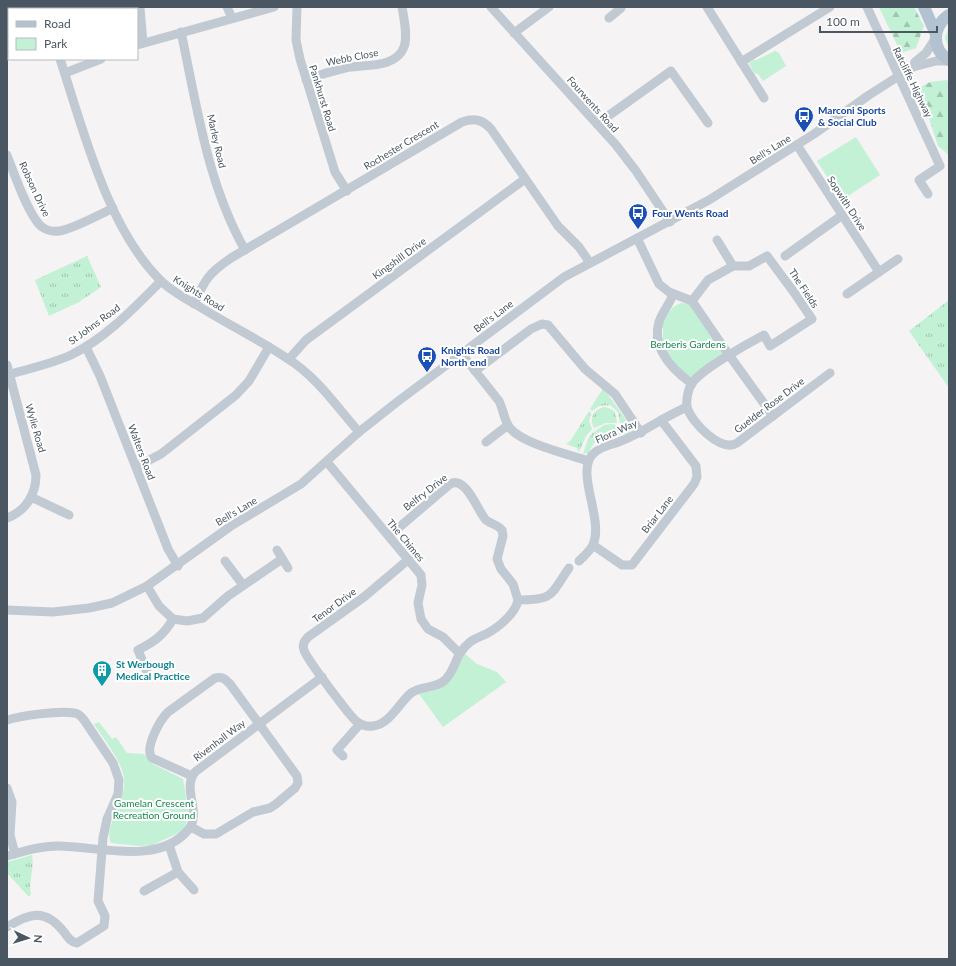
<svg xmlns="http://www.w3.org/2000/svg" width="956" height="966" font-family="Lato,sans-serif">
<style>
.grass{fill:url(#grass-tufts)}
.forest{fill:url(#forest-firs)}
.park{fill:#c3f1d5}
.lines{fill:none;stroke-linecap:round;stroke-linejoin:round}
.minor{stroke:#c1cad2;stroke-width:9}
.major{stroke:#b3c2d1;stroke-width:12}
.labels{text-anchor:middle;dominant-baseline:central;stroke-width:4;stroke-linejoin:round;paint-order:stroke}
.street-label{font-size:10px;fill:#4a5661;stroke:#fff}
.transit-label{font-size:10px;font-weight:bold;fill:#164399;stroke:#fff;text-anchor:start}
.park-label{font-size:10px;fill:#17864f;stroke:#fff}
.culture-label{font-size:10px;font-weight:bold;fill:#0d838f;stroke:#fff;text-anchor:start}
</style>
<defs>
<pattern id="grass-tufts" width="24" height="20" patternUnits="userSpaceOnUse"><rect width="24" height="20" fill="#c3f1d5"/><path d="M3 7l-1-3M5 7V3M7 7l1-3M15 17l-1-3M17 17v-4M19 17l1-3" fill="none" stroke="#a0c6b0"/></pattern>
<pattern id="forest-firs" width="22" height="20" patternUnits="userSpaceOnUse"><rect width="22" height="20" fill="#c3f1d5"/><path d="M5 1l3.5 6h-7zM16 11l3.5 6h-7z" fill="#a0c6b0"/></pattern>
</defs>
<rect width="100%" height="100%" fill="#f5f3f3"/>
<g class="grass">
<path d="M 949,26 L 949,49 L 945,38 Z"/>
<path d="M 87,256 L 101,287 L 79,302 L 49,316 L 35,280 Z"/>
<path d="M 949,300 L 949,388 L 909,331 Z"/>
<path d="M 602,386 L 629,424 L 633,426 L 620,423 L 618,412 L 610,405 L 599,406 L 592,411 L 590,409 L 602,390 Z"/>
<path d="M 604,407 L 609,408 L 615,412 L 617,423 L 605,423 L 594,428 C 589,418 593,410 604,407 Z"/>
<path d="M 589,411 L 591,413 L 589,421 L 592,429 L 586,436 L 579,452 L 577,448 L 566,444 L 571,440 Z"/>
<path d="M 619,426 L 632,430 L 627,434 L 623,433 L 594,443 L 588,453 L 583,454 L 588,439 L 594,431 C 603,438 614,436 619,426 Z"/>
<path d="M 32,855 C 35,868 28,881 31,894 L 29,897 L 7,873 L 7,862 Z"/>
</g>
<g class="forest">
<path d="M 879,7 L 914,7 L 924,26 L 916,48 L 901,53 Z"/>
<path d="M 947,80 L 949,83 L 949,155 L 938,146 L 919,88 L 930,82 Z"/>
</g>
<g class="park">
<path d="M 775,51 L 779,53 L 786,66 L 763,81 L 758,74 L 754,73 L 749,63 L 753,60 L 756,60 Z"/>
<path d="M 856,137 L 880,175 L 842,200 L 817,161 Z"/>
<path d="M 681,303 L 689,304 L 723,352 L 723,355 L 692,377 C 675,374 666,354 661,339 L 663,337 L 663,327 L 661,326 C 665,317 671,306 681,303 Z"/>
<path d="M 612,424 L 619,426 C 613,436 604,438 595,431 L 604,425 Z"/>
<path d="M 465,654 L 477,664 L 497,672 L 506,682 L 443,727 L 417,691 C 447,696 451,674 465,654 Z"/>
<path d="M 99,722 L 112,739 L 116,737 L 127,753 L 144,754 L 153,764 L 183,779 L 189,815 L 185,826 L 180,832 L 153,845 L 140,846 L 111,843 C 103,826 127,801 124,778 C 121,759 104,740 94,724 Z"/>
</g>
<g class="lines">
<g class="minor">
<path d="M 38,7 L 39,9"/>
<path d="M 140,7 L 143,43"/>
<path d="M 227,7 L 232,18"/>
<path d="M 297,7 L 296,40 L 300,59 L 335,172 L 347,191"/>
<path d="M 491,7 L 616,145 L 636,171 L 670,222"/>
<path d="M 707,7 L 764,98"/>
<path d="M 867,7 L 940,166 L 919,180 L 928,194"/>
<path d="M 609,18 L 621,8"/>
<path d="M 181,32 C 197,106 207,183 245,250"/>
<path d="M 514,33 L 549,7"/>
<path d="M 137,45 L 274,7"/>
<path d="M 60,59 C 83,129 107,227 160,280 C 171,291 186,299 200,307 C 229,325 260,340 288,359 C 317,377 337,407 359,432"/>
<path d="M 741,62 L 830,7"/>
<path d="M 913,67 L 915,62 L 926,53 L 935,39"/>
<path d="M 65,73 L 101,59"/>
<path d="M 306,80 C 319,75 332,71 345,68 C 363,64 396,69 404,47 C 408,36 404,19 402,7"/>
<path d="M 597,124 L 671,71 L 708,123"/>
<path d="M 797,145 L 879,272 L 847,294"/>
<path d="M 7,155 C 13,171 29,217 42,227 C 46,230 53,232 59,231 C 70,230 101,214 113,208"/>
<path d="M 637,238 L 659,284 L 669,292 L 692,301 L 729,355 L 773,416"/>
<path d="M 717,240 L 733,266"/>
<path d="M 785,256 L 841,216"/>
<path d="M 879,272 L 898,259"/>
<path d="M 673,294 C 670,304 662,312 659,322 C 651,348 673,370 692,384"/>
<path d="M 692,301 L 708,280 L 733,266 L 749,266 L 767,256 L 793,291 L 812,319 L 770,346 L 764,335 C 747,344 702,369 692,383 C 688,389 686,400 687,407 C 691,422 721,453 737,443 L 830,373"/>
<path d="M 194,304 C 205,279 209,273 231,258 L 462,122 C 474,118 482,119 491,129 L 558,226 L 579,247 L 590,263"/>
<path d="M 86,347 L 100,376 L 168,549 L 178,566"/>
<path d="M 461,353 L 499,401 C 503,409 504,419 509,427 C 522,444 568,454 588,461"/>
<path d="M 289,359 L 306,340 L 525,179"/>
<path d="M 7,365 L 36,475 C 36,494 26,511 7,518"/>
<path d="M 475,371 L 531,329 L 542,324 L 548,325 L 585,369 L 615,394 L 641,433"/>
<path d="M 7,375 C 28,369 51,364 71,355 C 106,338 134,308 161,281"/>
<path d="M 486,442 L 508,425"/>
<path d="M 327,462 L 421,575 L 422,585 L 418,603 L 421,619 L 428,629 L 443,637 L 459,653"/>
<path d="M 136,467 L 161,454 L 236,395 L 249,381 L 269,347"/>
<path d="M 31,497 L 69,515"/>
<path d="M 389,536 L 450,484 C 466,475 478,512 486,520 C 491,524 498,525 502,530 L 503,536 L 497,559 L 501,569 L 513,584 L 518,600"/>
<path d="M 593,545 L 622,565 L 632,565 L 694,484 L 697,477 L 696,466 L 661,420"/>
<path d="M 277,550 L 288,568"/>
<path d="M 409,559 L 364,597 L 308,637 C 305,640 302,645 304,650 C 305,657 350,716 356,721 C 361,725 367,727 373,726 C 390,724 399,703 411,693 C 422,685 436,689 445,680 C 456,670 454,655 470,642 C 475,638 480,637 486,634 C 498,628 516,613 518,600 C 555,600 550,595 569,568"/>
<path d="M 225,561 L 243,585"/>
<path d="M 579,561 C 584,556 590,551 593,545 C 604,519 576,475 592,455 C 598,448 608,445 616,443 C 642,434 663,417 687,407"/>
<path d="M 147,586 L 159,606 L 173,619"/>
<path d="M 7,610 L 53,612 L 89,608 L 112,603 L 147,586 L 231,526 L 301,484 L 359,432 L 397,402 L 564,277 L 709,200 L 814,134 L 869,95 L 913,67 L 936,61 L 949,61"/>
<path d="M 147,672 L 138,650 C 154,642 164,635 173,619 L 187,621 L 203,618 L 228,596 L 282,559"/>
<path d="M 7,720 C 21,716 59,710 74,713 C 78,713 81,716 84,720 L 113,763 L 119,780 L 118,794 L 107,819 L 103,838 L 98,901 L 105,916 L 104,926 L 77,943 C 70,942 68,937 64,932 C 45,908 30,913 7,927"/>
<path d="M 343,756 L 337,750 L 360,724"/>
<path d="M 7,788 L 12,802 L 10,835 L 15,854"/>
<path d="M 191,827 L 204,834 L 216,834 L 253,812 L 270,808 L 276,804 L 295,788 L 298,783 L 297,776 L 230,684 C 225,679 222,676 215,678 L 168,712 C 160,720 144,748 152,758 L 192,776"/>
<path d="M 7,856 C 24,851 40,846 58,846 C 98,846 158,866 188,830 C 203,812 181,790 195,772 L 322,677"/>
<path d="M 178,872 L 194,890"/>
<path d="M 144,891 L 178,872 L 169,845"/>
</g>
<g class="major">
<path d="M 924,7 L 935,32"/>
<path d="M 949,15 C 932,27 931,49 949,60"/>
</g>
</g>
<defs>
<symbol id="bus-pin" viewBox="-11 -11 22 30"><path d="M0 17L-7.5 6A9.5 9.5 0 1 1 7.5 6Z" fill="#1a4fb4" stroke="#fff"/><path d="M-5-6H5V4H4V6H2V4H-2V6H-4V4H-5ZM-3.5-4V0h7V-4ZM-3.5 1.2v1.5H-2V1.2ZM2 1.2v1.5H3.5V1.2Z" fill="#fff"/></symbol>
<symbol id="building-pin" viewBox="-11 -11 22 30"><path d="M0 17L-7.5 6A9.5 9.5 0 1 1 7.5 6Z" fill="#0f9aa8" stroke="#fff"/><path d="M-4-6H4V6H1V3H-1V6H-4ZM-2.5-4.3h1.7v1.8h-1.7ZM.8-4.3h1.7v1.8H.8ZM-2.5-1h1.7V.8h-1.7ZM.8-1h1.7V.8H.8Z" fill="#fff"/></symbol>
</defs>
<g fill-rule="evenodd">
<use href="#bus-pin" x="793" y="105" width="22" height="30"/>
<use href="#bus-pin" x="627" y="202" width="22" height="30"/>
<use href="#bus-pin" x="416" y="345" width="22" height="30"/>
<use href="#building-pin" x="91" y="659" width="22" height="30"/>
</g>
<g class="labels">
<g class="street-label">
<text transform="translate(352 57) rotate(-11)">Webb Close</text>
<text transform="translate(913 82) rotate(64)">Ratcliffe Highway</text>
<text transform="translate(323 98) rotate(73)">Pankhurst Road</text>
<text transform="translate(593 104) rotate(48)">Fourwents Road</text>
<text transform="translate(217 141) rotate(77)">Marley Road</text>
<text transform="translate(401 145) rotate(-31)">Rochester Crescent</text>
<text transform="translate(770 149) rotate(-32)">Bell's Lane</text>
<text transform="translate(35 189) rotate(65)">Robson Drive</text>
<text transform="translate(847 203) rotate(57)">Sopwith Drive</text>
<text transform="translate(399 258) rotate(-36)">Kingshill Drive</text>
<text transform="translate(804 288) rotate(56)">The Fields</text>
<text transform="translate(199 293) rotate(32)">Knights Road</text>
<text transform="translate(493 316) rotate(-37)">Bell's Lane</text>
<text transform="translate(94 324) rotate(-36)">St Johns Road</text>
<text transform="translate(769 405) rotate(-37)">Guelder Rose Drive</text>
<text transform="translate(36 428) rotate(74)">Wylie Road</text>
<text transform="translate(616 431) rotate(-24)">Flora Way</text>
<text transform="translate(142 452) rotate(69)">Walters Road</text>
<text transform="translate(425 492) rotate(-38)">Belfry Drive</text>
<text transform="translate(236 511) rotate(-31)">Bell's Lane</text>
<text transform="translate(657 514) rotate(-52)">Briar Lane</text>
<text transform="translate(406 540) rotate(50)">The Chimes</text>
<text transform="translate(334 605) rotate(-36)">Tenor Drive</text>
<text transform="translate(219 740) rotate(-37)">Rivenhall Way</text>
</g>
<g class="transit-label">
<text x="818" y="110">Marconi Sports<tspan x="818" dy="12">&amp; Social Club</tspan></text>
<text x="652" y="213">Four Wents Road</text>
<text x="441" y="350">Knights Road<tspan x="441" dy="12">North end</tspan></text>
</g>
<g class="park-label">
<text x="688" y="344">Berberis Gardens</text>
<text x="154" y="803">Gamelan Crescent<tspan x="154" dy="12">Recreation Ground</tspan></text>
</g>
<g class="culture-label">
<text x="116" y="664">St Werbough<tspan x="116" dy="12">Medical Practice</tspan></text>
</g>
</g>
<rect width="956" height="966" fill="none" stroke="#4a5661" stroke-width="16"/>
<rect x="8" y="8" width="130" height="52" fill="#ffffff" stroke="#b7bbc0"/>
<rect x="16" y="21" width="20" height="6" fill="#b3c2d1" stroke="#b7bbc0"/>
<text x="44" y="28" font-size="12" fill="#4a5661">Road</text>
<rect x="16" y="38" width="20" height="12" fill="#c3f1d5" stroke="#b7bbc0"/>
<text x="44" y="48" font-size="12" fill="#4a5661">Park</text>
<g transform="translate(28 938) rotate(94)" stroke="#ffffff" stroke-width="3" paint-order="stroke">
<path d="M0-3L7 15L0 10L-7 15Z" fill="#4a5661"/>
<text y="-6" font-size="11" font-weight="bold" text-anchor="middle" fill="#4a5661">N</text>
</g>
<path d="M820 26v6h117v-6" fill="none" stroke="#4a5661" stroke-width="2"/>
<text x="826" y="26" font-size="12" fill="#4a5661" stroke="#ffffff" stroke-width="3" paint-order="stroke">100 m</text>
</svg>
